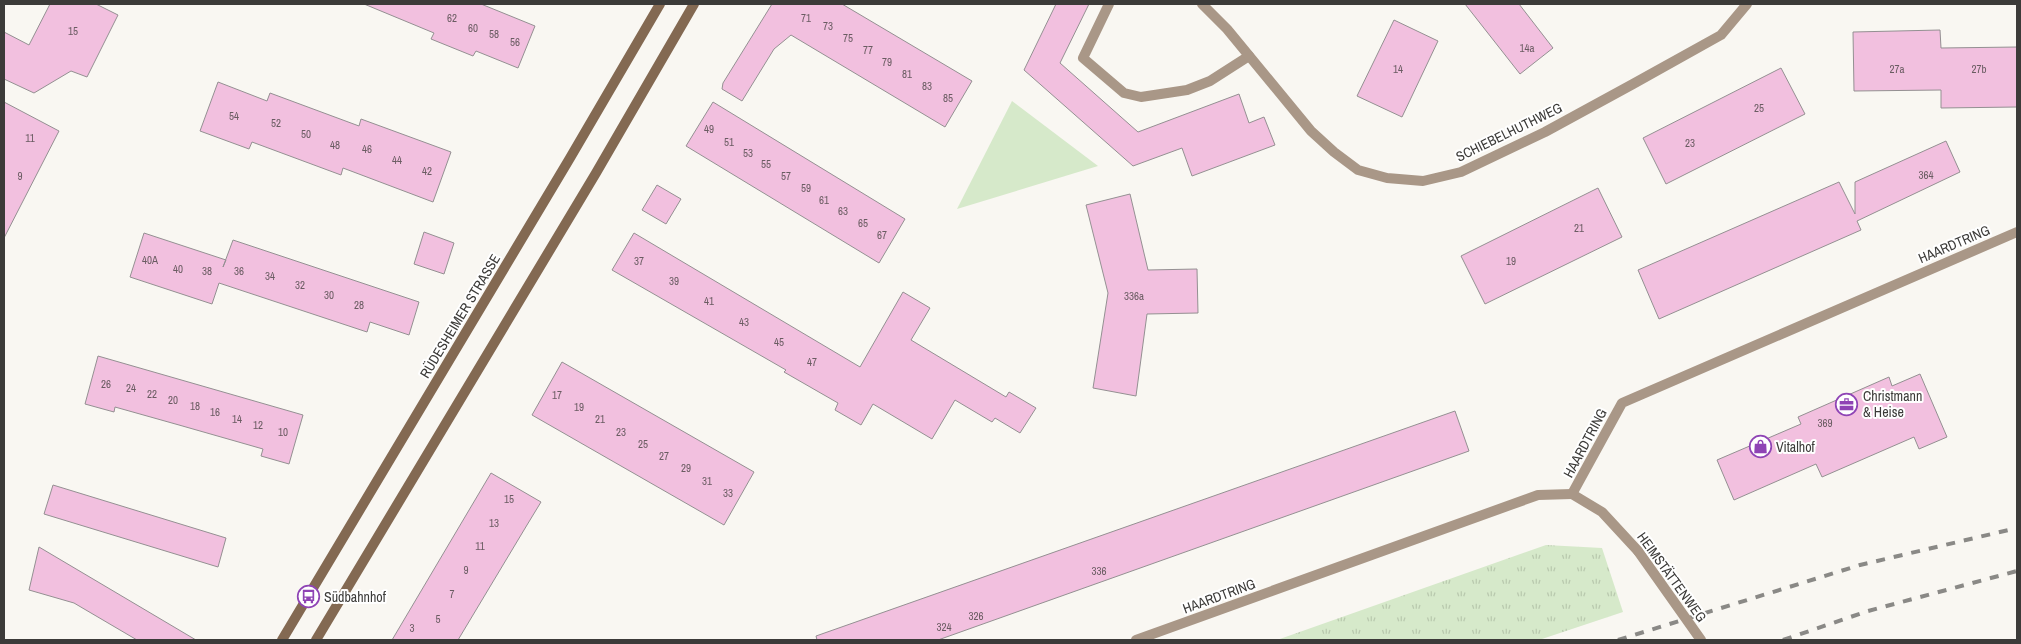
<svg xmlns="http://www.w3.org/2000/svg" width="2021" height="644" font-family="'Archivo Narrow',sans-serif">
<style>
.grass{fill:url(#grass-tufts)}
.park{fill:#d6e9ca}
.building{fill:#f2c0df;stroke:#949092}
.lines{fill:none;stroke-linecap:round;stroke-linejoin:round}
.lane{stroke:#a99787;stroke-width:10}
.street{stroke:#a99787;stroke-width:10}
.secondary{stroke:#836952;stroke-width:10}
.rail{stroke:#8a8986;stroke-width:4;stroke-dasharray:9 9;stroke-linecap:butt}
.street-bridge{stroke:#a99787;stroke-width:10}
.labels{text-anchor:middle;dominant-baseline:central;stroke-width:4;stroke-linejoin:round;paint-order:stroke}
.number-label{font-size:11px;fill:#6a5c62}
.street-label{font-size:14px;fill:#3c3b39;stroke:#fff}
.poi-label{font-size:14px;fill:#3c3b39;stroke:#fff;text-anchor:start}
</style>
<defs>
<pattern id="grass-tufts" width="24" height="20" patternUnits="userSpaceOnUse" patternTransform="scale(1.25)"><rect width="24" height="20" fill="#d6e9ca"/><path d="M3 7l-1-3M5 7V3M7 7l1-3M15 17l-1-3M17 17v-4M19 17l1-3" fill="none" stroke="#b9c9ae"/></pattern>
</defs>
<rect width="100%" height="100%" fill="#f9f7f2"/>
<path class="grass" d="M 1546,545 L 1602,548 L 1623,612 L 1539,640 L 1277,640 Z"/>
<path class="park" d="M 1012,101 L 1098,166 L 957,209 Z"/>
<g class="building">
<path d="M 50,4 L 96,4 L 118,15 L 87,77 L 71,71 L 34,93 L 4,79 L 4,32 L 29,45 Z"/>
<path d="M 364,4 L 481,4 L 535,26 L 518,68 L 476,51 L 473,56 L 431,39 L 434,33 Z"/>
<path d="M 772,4 L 842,4 L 972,81 L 945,127 L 791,35 L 774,49 L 742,101 L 722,89 L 723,83 Z"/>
<path d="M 1056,4 L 1089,4 L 1060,63 L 1138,132 L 1239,94 L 1249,123 L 1264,117 L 1275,145 L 1192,176 L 1182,148 L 1133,166 L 1024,70 Z"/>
<path d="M 1465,4 L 1519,4 L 1553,48 L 1520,74 Z"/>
<path d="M 1394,20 L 1438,41 L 1402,117 L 1357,96 Z"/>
<path d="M 1940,30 L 1941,48 L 2017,47 L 2017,107 L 1941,108 L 1941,90 L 1854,91 L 1853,32 Z"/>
<path d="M 1781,68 L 1805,114 L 1666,184 L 1643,138 Z"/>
<path d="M 218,82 L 267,101 L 270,93 L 359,126 L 361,119 L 451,152 L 433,202 L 343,168 L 341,175 L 252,142 L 249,149 L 200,131 Z"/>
<path d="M 4,102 L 59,131 L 4,238 Z"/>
<path d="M 713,102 L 905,219 L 879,263 L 686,146 Z"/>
<path d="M 1946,141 L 1960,172 L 1857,221 L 1861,230 L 1659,319 L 1638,270 L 1839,182 L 1855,214 L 1855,182 Z"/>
<path d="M 657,185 L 681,199 L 666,224 L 642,210 Z"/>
<path d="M 1598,188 L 1622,237 L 1485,304 L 1461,256 Z"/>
<path d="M 1130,194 L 1148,270 L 1197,269 L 1198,313 L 1147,314 L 1136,396 L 1093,388 L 1108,293 L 1086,205 Z"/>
<path d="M 424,232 L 454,243 L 444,274 L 414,264 Z"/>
<path d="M 144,233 L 226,260 L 223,267 L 233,240 L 419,302 L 409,335 L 370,322 L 367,332 L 219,283 L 212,304 L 130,277 Z"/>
<path d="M 634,233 L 860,367 L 903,292 L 930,308 L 911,340 L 1006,397 L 1009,392 L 1036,408 L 1020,433 L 995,418 L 992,422 L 955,400 L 932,439 L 873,404 L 861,425 L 835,410 L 838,403 L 784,372 L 786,370 L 612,270 Z"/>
<path d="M 98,356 L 303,415 L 289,464 L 261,456 L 263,449 L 179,425 L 115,407 L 114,412 L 85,404 Z"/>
<path d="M 562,362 L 754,472 L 724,525 L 532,415 Z"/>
<path d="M 1920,374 L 1947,437 L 1919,449 L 1914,437 L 1822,477 L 1816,464 L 1734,500 L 1717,460 L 1801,424 L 1798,417 L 1889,377 L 1892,386 Z"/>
<path d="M 1455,411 L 1469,451 L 938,640 L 817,640 L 816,636 Z"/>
<path d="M 491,473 L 541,502 L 527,525 L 458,640 L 392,640 Z"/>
<path d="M 53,485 L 226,538 L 218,567 L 44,514 Z"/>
<path d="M 39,547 L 196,640 L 137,640 L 74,603 L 29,590 Z"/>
</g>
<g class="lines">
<path class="lane" d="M 1109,4 L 1083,58 L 1124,93 L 1141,97 L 1187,90 L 1210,81 L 1249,56"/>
<g class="street">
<path d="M 1202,4 L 1227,29 L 1311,131 L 1334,152 L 1358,170 L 1387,178 L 1423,181 L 1461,172 L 1545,132 L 1633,84 L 1721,35 L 1747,4"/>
<path d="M 1572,494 L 1622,403 L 2017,232"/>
<path d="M 1572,494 L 1602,512 L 1638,551"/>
<path d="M 1136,640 L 1538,495 L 1572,494"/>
</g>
<g class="secondary">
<path d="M 282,640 L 570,158 L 660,4"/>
<path d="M 316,640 L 596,173 L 694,4"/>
</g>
<g class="rail">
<path d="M 1618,640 L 1860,565 L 2017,528"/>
<path d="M 1783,640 L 1868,611 L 2017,571"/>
</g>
<path class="street-bridge" d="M 1638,551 L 1701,640"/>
</g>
<defs>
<symbol id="office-ring" viewBox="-11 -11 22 22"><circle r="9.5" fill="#fff" stroke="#8f44b5" stroke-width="1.5"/><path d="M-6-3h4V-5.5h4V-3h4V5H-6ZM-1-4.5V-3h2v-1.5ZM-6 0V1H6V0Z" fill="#8f44b5"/></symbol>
<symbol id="shop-ring" viewBox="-11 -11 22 22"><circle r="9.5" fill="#fff" stroke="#8f44b5" stroke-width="1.5"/><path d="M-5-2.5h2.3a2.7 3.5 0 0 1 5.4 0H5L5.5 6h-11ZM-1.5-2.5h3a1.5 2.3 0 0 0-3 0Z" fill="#8f44b5"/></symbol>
<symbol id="bus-ring" viewBox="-11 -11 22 22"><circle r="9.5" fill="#fff" stroke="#8f44b5" stroke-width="1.5"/><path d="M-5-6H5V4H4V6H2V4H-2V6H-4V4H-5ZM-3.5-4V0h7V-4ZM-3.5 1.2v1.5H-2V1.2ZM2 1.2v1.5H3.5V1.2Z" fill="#8f44b5"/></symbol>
</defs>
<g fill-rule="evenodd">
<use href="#office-ring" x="1834" y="392" width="25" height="25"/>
<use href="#shop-ring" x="1748" y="434" width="25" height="25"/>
<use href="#bus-ring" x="296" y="584" width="25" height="25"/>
</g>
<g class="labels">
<g class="number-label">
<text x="452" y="18">62</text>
<text x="806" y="18">71</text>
<text x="828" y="26">73</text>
<text x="473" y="28">60</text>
<text x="73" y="31">15</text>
<text x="494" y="34">58</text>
<text x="848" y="38">75</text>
<text x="515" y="42">56</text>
<text x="1527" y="48">14a</text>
<text x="868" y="50">77</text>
<text x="887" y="62">79</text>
<text x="1398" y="69">14</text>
<text x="1897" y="69">27a</text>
<text x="1979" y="69">27b</text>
<text x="907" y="74">81</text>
<text x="927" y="86">83</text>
<text x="948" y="98">85</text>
<text x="1759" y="108">25</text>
<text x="234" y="116">54</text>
<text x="276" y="123">52</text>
<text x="709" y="129">49</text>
<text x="306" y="134">50</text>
<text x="30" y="138">11</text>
<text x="729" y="142">51</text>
<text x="1690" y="143">23</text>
<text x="335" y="145">48</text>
<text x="367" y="149">46</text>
<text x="748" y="153">53</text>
<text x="397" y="160">44</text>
<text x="766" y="164">55</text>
<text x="427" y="171">42</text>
<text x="1926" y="175">364</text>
<text x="20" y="176">9</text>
<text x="786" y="176">57</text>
<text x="806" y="188">59</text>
<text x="824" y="200">61</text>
<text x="843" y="211">63</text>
<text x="863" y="223">65</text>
<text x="1579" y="228">21</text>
<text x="882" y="235">67</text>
<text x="150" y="260">40A</text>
<text x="639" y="261">37</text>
<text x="1511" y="261">19</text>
<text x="178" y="269">40</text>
<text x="207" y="271">38</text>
<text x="239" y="271">36</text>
<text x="270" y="276">34</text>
<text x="674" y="281">39</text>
<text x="300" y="285">32</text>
<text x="329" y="295">30</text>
<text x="1134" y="296">336a</text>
<text x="709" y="301">41</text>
<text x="359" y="305">28</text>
<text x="744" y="322">43</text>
<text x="779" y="342">45</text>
<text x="812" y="362">47</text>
<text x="106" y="384">26</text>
<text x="131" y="388">24</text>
<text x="152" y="394">22</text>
<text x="557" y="395">17</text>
<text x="173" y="400">20</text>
<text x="195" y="406">18</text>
<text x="579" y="407">19</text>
<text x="215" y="412">16</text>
<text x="237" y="419">14</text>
<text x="600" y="419">21</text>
<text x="1825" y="423">369</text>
<text x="258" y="425">12</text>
<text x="283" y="432">10</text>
<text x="621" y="432">23</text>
<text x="643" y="444">25</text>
<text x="664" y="456">27</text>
<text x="686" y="468">29</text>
<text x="707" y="481">31</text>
<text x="728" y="493">33</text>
<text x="509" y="499">15</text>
<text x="494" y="523">13</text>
<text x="480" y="546">11</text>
<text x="466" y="570">9</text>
<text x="1099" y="571">336</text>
<text x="452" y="594">7</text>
<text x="976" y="616">326</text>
<text x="438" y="619">5</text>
<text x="944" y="627">324</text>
<text x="412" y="628">3</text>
</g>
<g class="street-label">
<text transform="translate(1509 132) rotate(-26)">SCHIEBELHUTHWEG</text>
<text transform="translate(1954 244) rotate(-23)">HAARDTRING</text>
<text transform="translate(460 316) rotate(-59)">RÜDESHEIMER STRASSE</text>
<text transform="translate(1585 443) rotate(-62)">HAARDTRING</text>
<text transform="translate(1672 577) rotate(54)">HEIMSTÄTTENWEG</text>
<text transform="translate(1219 596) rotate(-20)">HAARDTRING</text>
</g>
<g class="poi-label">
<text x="1863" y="396">Christmann<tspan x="1863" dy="16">&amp; Heise</tspan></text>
<text x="1776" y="447">Vitalhof</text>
<text x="324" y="597">Südbahnhof</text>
</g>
</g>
<rect width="2021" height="644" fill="none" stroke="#3c3b39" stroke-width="10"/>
</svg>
